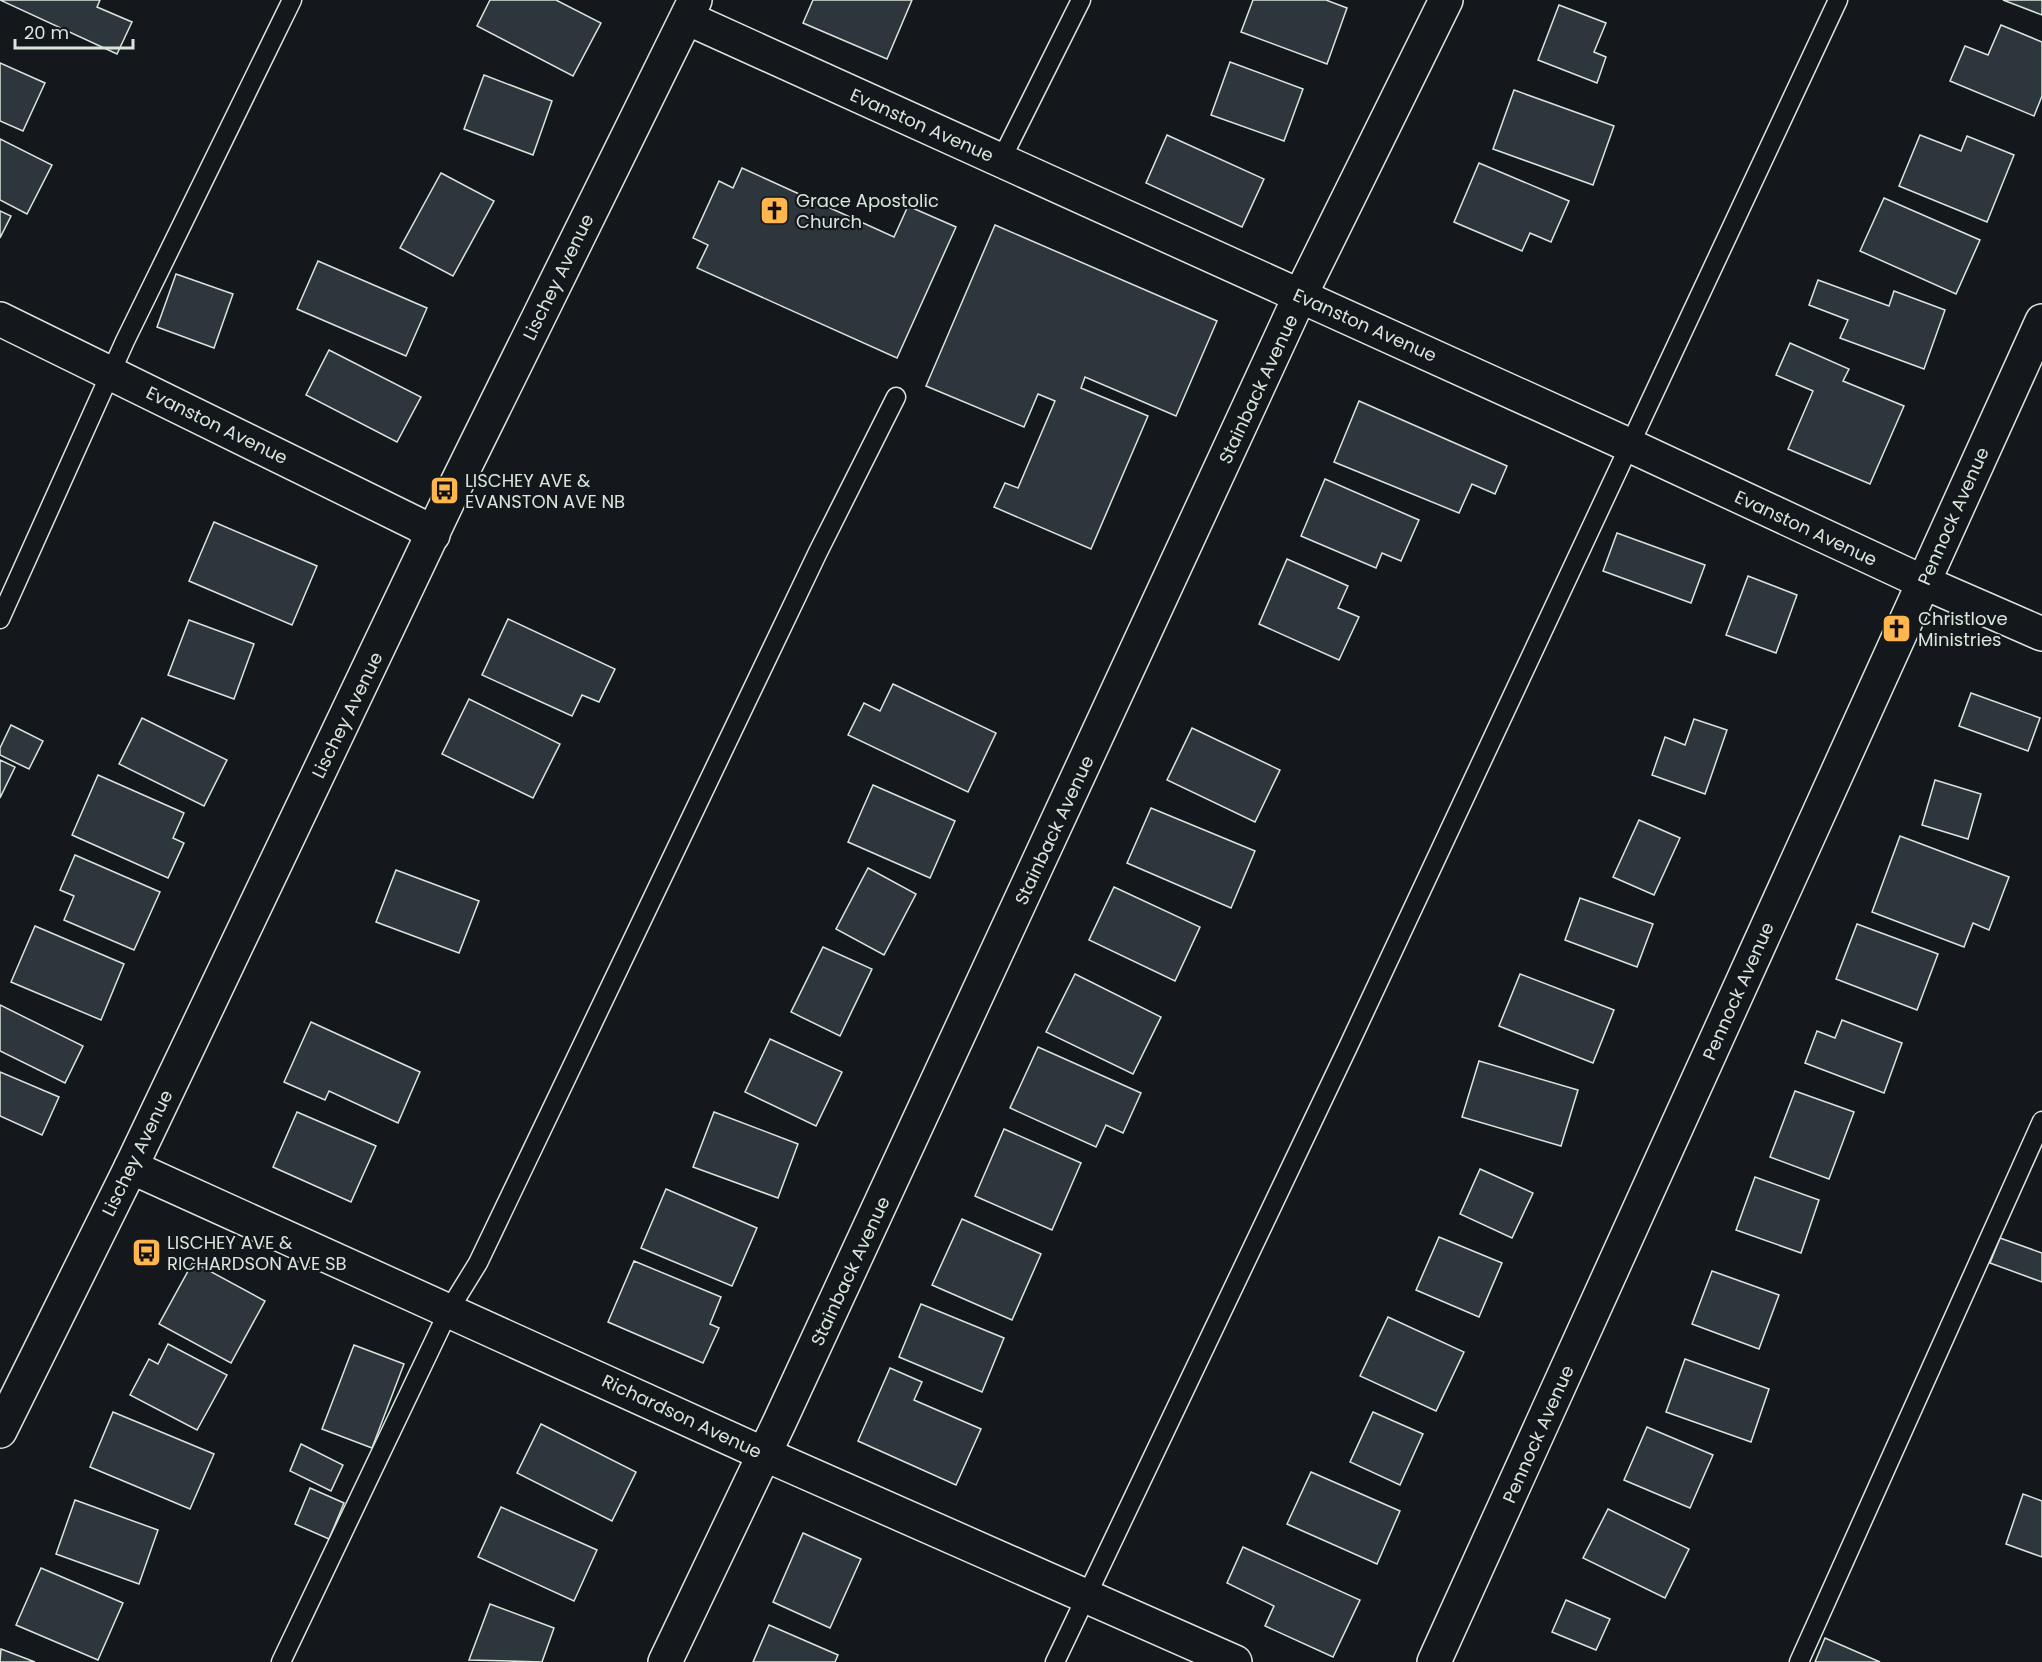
<svg xmlns="http://www.w3.org/2000/svg" width="2042" height="1662" font-family="Poppins,sans-serif">
<style>
.building{fill:#2c363c;stroke:#d8e6dc;stroke-width:1.5}
.lines{fill:none;stroke-linecap:round;stroke-linejoin:round}
.service-casing{stroke:#d8e6dc;stroke-width:21}
.minor-casing{stroke:#d8e6dc;stroke-width:36}
.tertiary-casing{stroke:#d8e6dc;stroke-width:36}
.service{stroke:#14181c;stroke-width:18}
.minor{stroke:#14181c;stroke-width:33}
.tertiary{stroke:#14181c;stroke-width:33}
.labels{text-anchor:middle;dominant-baseline:central;stroke-width:4.5;stroke-linejoin:round;paint-order:stroke}
.street-label{font-size:18px;fill:#d8e6dc;stroke:#14181c}
.poi-label{font-size:18px;fill:#d8e6dc;stroke:#14181c;text-anchor:start}
</style>
<rect width="100%" height="100%" fill="#14181c"/>
<g class="building">
<path d="M 0,0 L 100,0 L 97,7 L 132,22 L 117,54 Z"/>
<path d="M 490,0 L 556,0 L 601,23 L 573,76 L 477,26 Z"/>
<path d="M 813,0 L 912,0 L 887,59 L 803,23 Z"/>
<path d="M 1253,0 L 1326,0 L 1347,8 L 1327,64 L 1241,32 Z"/>
<path d="M 2003,0 L 2042,0 L 2042,15 Z"/>
<path d="M 1559,5 L 1606,23 L 1594,52 L 1606,57 L 1597,83 L 1538,60 Z"/>
<path d="M 2001,25 L 2042,42 L 2042,96 L 2034,116 L 1950,81 L 1965,46 L 1988,55 Z"/>
<path d="M 1230,62 L 1303,89 L 1284,141 L 1211,115 Z"/>
<path d="M 0,63 L 45,83 L 23,131 L 0,121 Z"/>
<path d="M 484,75 L 552,101 L 533,155 L 464,129 Z"/>
<path d="M 1514,90 L 1614,126 L 1593,185 L 1493,149 Z"/>
<path d="M 1167,135 L 1264,179 L 1242,227 L 1146,183 Z"/>
<path d="M 1920,135 L 1961,151 L 1967,136 L 2014,155 L 1987,222 L 1899,186 Z"/>
<path d="M 0,139 L 52,165 L 27,214 L 0,200 Z"/>
<path d="M 1479,163 L 1569,201 L 1551,242 L 1530,233 L 1522,251 L 1454,222 Z"/>
<path d="M 742,168 L 894,237 L 908,206 L 956,227 L 897,358 L 697,268 L 708,245 L 693,238 L 719,181 L 733,188 Z"/>
<path d="M 441,173 L 494,201 L 453,276 L 400,248 Z"/>
<path d="M 1884,198 L 1980,240 L 1956,294 L 1860,251 Z"/>
<path d="M 0,211 L 11,216 L 0,238 Z"/>
<path d="M 995,225 L 1217,321 L 1176,416 L 1085,377 L 1081,388 L 1148,416 L 1091,549 L 994,507 L 1005,483 L 1018,488 L 1055,401 L 1038,394 L 1024,427 L 926,386 Z"/>
<path d="M 318,261 L 427,308 L 406,356 L 297,309 Z"/>
<path d="M 176,274 L 233,294 L 214,348 L 157,327 Z"/>
<path d="M 1818,280 L 1889,306 L 1894,291 L 1945,310 L 1924,369 L 1840,338 L 1848,320 L 1809,305 Z"/>
<path d="M 1790,343 L 1849,369 L 1843,381 L 1904,406 L 1870,484 L 1788,449 L 1813,391 L 1776,375 Z"/>
<path d="M 329,350 L 421,397 L 397,442 L 306,395 Z"/>
<path d="M 1359,401 L 1507,466 L 1495,494 L 1472,484 L 1459,513 L 1334,462 Z"/>
<path d="M 1325,479 L 1419,520 L 1401,561 L 1382,553 L 1376,568 L 1301,536 Z"/>
<path d="M 214,522 L 317,566 L 292,625 L 189,581 Z"/>
<path d="M 1617,533 L 1705,565 L 1691,603 L 1603,571 Z"/>
<path d="M 1287,559 L 1348,586 L 1338,608 L 1359,617 L 1339,660 L 1259,624 Z"/>
<path d="M 1748,576 L 1797,595 L 1776,653 L 1726,635 Z"/>
<path d="M 508,619 L 615,669 L 599,702 L 582,695 L 572,716 L 482,675 Z"/>
<path d="M 189,620 L 254,644 L 234,699 L 168,675 Z"/>
<path d="M 893,684 L 996,733 L 968,792 L 848,735 L 864,703 L 880,711 Z"/>
<path d="M 1971,693 L 2040,718 L 2028,751 L 1959,726 Z"/>
<path d="M 469,699 L 560,744 L 533,798 L 442,754 Z"/>
<path d="M 142,718 L 227,760 L 204,806 L 119,764 Z"/>
<path d="M 1694,719 L 1727,730 L 1705,794 L 1652,775 L 1665,737 L 1685,745 Z"/>
<path d="M 11,725 L 43,741 L 29,769 L 0,755 L 0,748 Z"/>
<path d="M 1192,728 L 1280,770 L 1255,822 L 1167,780 Z"/>
<path d="M 0,760 L 15,767 L 0,798 Z"/>
<path d="M 98,775 L 184,813 L 173,838 L 184,843 L 168,878 L 72,835 Z"/>
<path d="M 1935,780 L 1981,794 L 1968,839 L 1922,825 Z"/>
<path d="M 873,785 L 955,821 L 930,878 L 848,842 Z"/>
<path d="M 1151,808 L 1255,851 L 1231,908 L 1127,863 Z"/>
<path d="M 1639,820 L 1680,838 L 1654,895 L 1613,877 Z"/>
<path d="M 1900,836 L 2009,877 L 1989,930 L 1973,923 L 1964,947 L 1872,912 Z"/>
<path d="M 75,855 L 160,892 L 134,950 L 64,920 L 74,896 L 60,890 Z"/>
<path d="M 868,868 L 916,894 L 884,955 L 836,929 Z"/>
<path d="M 396,870 L 479,901 L 459,953 L 376,922 Z"/>
<path d="M 1114,887 L 1200,927 L 1175,981 L 1089,940 Z"/>
<path d="M 1580,898 L 1653,924 L 1637,967 L 1565,940 Z"/>
<path d="M 1857,924 L 1938,954 L 1917,1010 L 1836,979 Z"/>
<path d="M 35,926 L 124,964 L 101,1020 L 11,982 Z"/>
<path d="M 823,947 L 872,969 L 840,1036 L 791,1012 Z"/>
<path d="M 1075,974 L 1161,1017 L 1133,1074 L 1046,1032 Z"/>
<path d="M 1520,974 L 1614,1010 L 1593,1063 L 1499,1026 Z"/>
<path d="M 0,1005 L 83,1046 L 65,1083 L 0,1051 Z"/>
<path d="M 1842,1020 L 1902,1043 L 1884,1093 L 1805,1063 L 1817,1031 L 1835,1038 Z"/>
<path d="M 311,1022 L 420,1072 L 398,1123 L 329,1091 L 325,1100 L 284,1082 Z"/>
<path d="M 770,1039 L 842,1072 L 816,1126 L 745,1092 Z"/>
<path d="M 1038,1047 L 1141,1093 L 1123,1133 L 1106,1125 L 1096,1147 L 1010,1108 Z"/>
<path d="M 1479,1061 L 1578,1090 L 1561,1146 L 1462,1117 Z"/>
<path d="M 0,1072 L 59,1097 L 42,1135 L 0,1116 Z"/>
<path d="M 1795,1091 L 1854,1112 L 1829,1179 L 1770,1157 Z"/>
<path d="M 297,1112 L 376,1146 L 351,1202 L 273,1167 Z"/>
<path d="M 714,1112 L 798,1144 L 778,1198 L 693,1167 Z"/>
<path d="M 1004,1129 L 1081,1163 L 1052,1230 L 975,1196 Z"/>
<path d="M 1480,1169 L 1533,1193 L 1512,1238 L 1460,1214 Z"/>
<path d="M 1755,1177 L 1819,1200 L 1801,1253 L 1736,1230 Z"/>
<path d="M 666,1189 L 757,1228 L 732,1286 L 641,1248 Z"/>
<path d="M 962,1219 L 1041,1254 L 1012,1320 L 932,1285 Z"/>
<path d="M 1439,1237 L 1502,1263 L 1479,1317 L 1416,1290 Z"/>
<path d="M 2000,1238 L 2042,1253 L 2042,1282 L 1990,1263 Z"/>
<path d="M 634,1261 L 721,1297 L 710,1324 L 719,1328 L 703,1363 L 608,1322 Z"/>
<path d="M 193,1262 L 265,1301 L 231,1363 L 159,1324 Z"/>
<path d="M 1712,1271 L 1779,1295 L 1759,1349 L 1692,1324 Z"/>
<path d="M 921,1304 L 1004,1338 L 982,1392 L 899,1357 Z"/>
<path d="M 1388,1317 L 1464,1352 L 1436,1411 L 1360,1376 Z"/>
<path d="M 168,1344 L 227,1375 L 197,1430 L 130,1395 L 149,1359 L 158,1364 Z"/>
<path d="M 354,1345 L 404,1364 L 372,1448 L 322,1429 Z"/>
<path d="M 1685,1359 L 1769,1389 L 1751,1442 L 1666,1412 Z"/>
<path d="M 890,1368 L 922,1382 L 914,1400 L 981,1429 L 956,1485 L 858,1441 Z"/>
<path d="M 113,1412 L 214,1454 L 190,1509 L 90,1467 Z"/>
<path d="M 1373,1412 L 1423,1434 L 1400,1485 L 1350,1462 Z"/>
<path d="M 541,1424 L 636,1472 L 612,1521 L 517,1473 Z"/>
<path d="M 1647,1427 L 1713,1455 L 1690,1508 L 1624,1480 Z"/>
<path d="M 301,1444 L 343,1465 L 331,1491 L 290,1471 Z"/>
<path d="M 1311,1472 L 1400,1511 L 1377,1564 L 1287,1524 Z"/>
<path d="M 310,1488 L 344,1503 L 329,1539 L 295,1524 Z"/>
<path d="M 2023,1494 L 2042,1501 L 2042,1557 L 2006,1544 Z"/>
<path d="M 75,1500 L 158,1530 L 139,1584 L 56,1554 Z"/>
<path d="M 501,1507 L 597,1550 L 574,1601 L 478,1557 Z"/>
<path d="M 1608,1509 L 1689,1549 L 1665,1598 L 1583,1558 Z"/>
<path d="M 803,1533 L 861,1559 L 830,1628 L 773,1602 Z"/>
<path d="M 1243,1547 L 1360,1600 L 1333,1657 L 1265,1626 L 1274,1606 L 1227,1583 Z"/>
<path d="M 41,1568 L 123,1603 L 98,1660 L 16,1625 Z"/>
<path d="M 1566,1600 L 1610,1619 L 1596,1650 L 1552,1632 Z"/>
<path d="M 490,1604 L 554,1628 L 542,1662 L 469,1660 Z"/>
<path d="M 769,1625 L 838,1655 L 835,1662 L 753,1662 Z"/>
<path d="M 1825,1638 L 1880,1662 L 1815,1662 Z"/>
<path d="M 1,1649 L 35,1662 L 0,1662 Z"/>
</g>
<g class="lines">
<defs>
<g id="service">
<path d="M 1001,160 L 1081,0"/>
<path d="M 0,619 L 125,341 L 292,0"/>
<path d="M 281,1662 L 449,1310 L 478,1263 L 818,552 L 896,397"/>
<path d="M 1055,1662 L 1348,1047 L 1838,0"/>
<path d="M 1799,1662 L 2042,1121"/>
</g>
<g id="minor">
<path d="M 687,18 L 1631,446 L 1923,582 L 2042,634"/>
<path d="M 0,319 L 417,524 L 433,535"/>
<path d="M 131,1167 L 764,1454 L 1235,1662"/>
<path d="M 665,1662 L 780,1421 L 1300,296 L 1446,0"/>
<path d="M 1434,1662 L 2042,321"/>
</g>
<path id="tertiary" d="M 0,1431 L 131,1167 L 450,497 L 695,0"/>
</defs>
<use href="#service" class="service-casing"/>
<use href="#minor" class="minor-casing"/>
<use href="#tertiary" class="tertiary-casing"/>
<use href="#service" class="service"/>
<use href="#minor" class="minor"/>
<use href="#tertiary" class="tertiary"/>
</g>
<defs>
<symbol id="church-square" viewBox="-11 -11 22 22"><rect x="-9" y="-9" width="18" height="18" rx="4" fill="#ffb74d" stroke="#14181c"/><path d="M-1.2-6h2.4v3.5h3.3v2.4h-3.3V6h-2.4V-.1h-3.3v-2.4h3.3Z" fill="#111"/></symbol>
<symbol id="bus-square" viewBox="-11 -11 22 22"><rect x="-9" y="-9" width="18" height="18" rx="4" fill="#ffb74d" stroke="#14181c"/><path d="M-5-6H5V4H4V6H2V4H-2V6H-4V4H-5ZM-3.5-4V0h7V-4ZM-3.5 1.2v1.5H-2V1.2ZM2 1.2v1.5H3.5V1.2Z" fill="#111"/></symbol>
</defs>
<g fill-rule="evenodd">
<use href="#church-square" x="758" y="194" width="33" height="33"/>
<use href="#bus-square" x="428" y="474" width="33" height="33"/>
<use href="#church-square" x="1880" y="612" width="33" height="33"/>
<use href="#bus-square" x="130" y="1236" width="33" height="33"/>
</g>
<g class="labels">
<g class="street-label">
<text transform="translate(922 125) rotate(24)">Evanston Avenue</text>
<text transform="translate(558 277) rotate(-64)">Lischey Avenue</text>
<text transform="translate(1365 325) rotate(24)">Evanston Avenue</text>
<text transform="translate(1258 389) rotate(-65)">Stainback Avenue</text>
<text transform="translate(217 425) rotate(26)">Evanston Avenue</text>
<text transform="translate(1953 516) rotate(-66)">Pennock Avenue</text>
<text transform="translate(1806 528) rotate(25)">Evanston Avenue</text>
<text transform="translate(347 715) rotate(-64)">Lischey Avenue</text>
<text transform="translate(1054 830) rotate(-65)">Stainback Avenue</text>
<text transform="translate(1738 991) rotate(-66)">Pennock Avenue</text>
<text transform="translate(137 1153) rotate(-64)">Lischey Avenue</text>
<text transform="translate(850 1271) rotate(-65)">Stainback Avenue</text>
<text transform="translate(682 1416) rotate(25)">Richardson Avenue</text>
<text transform="translate(1538 1434) rotate(-66)">Pennock Avenue</text>
</g>
<g class="poi-label">
<text x="796" y="200">Grace Apostolic<tspan x="796" dy="21">Church</tspan></text>
<text x="465" y="480">LISCHEY AVE &amp;<tspan x="465" dy="21">EVANSTON AVE NB</tspan></text>
<text x="1918" y="618">Christlove<tspan x="1918" dy="21">Ministries</tspan></text>
<text x="167" y="1242">LISCHEY AVE &amp;<tspan x="167" dy="21">RICHARDSON AVE SB</tspan></text>
</g>
</g>
<path d="M15 39v9h118v-9" fill="none" stroke="#d8e6dc" stroke-width="3"/>
<text x="24" y="39" font-size="18" fill="#d8e6dc" stroke="#14181c" stroke-width="4.5" paint-order="stroke">20 m</text>
</svg>
